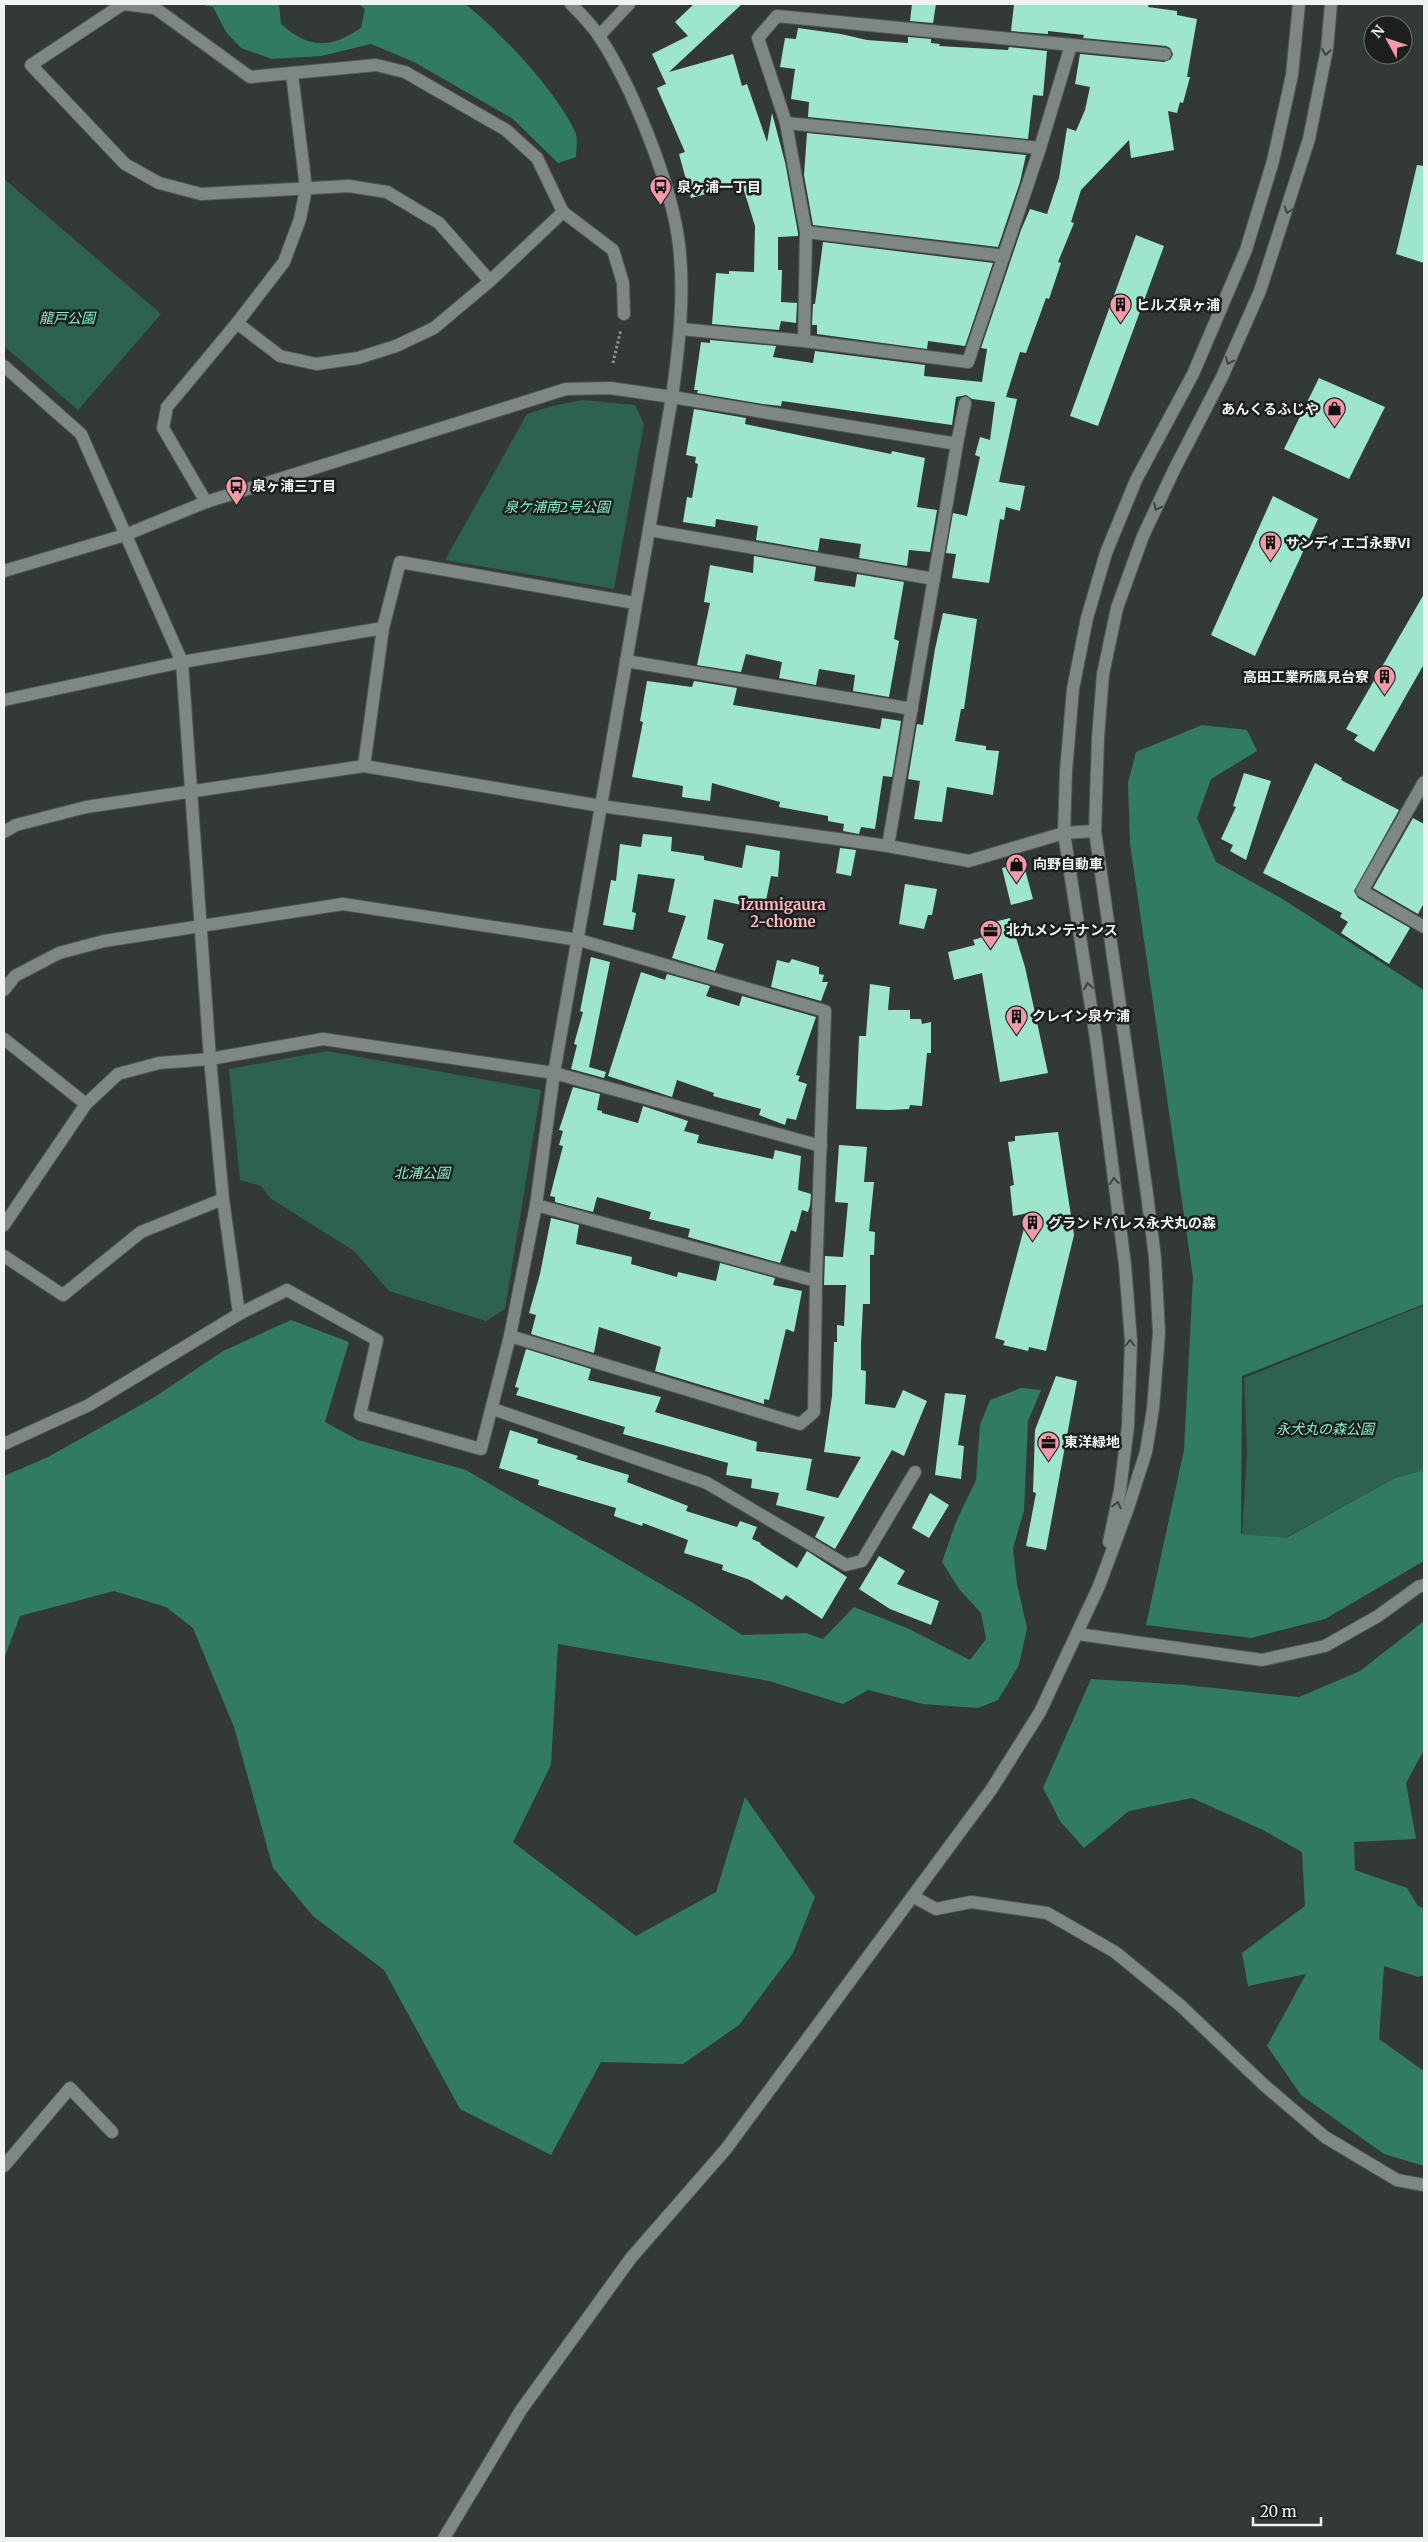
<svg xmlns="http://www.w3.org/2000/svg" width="1428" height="2542" font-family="Merriweather,'Noto Sans JP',serif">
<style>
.green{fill:#2d6251}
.forest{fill:#317a63}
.building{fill:#9de6cc}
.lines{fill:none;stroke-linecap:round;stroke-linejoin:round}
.minor-casing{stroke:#515754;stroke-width:14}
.tertiary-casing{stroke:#515754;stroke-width:14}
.path{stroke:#8a918e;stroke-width:3;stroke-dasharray:2.5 2.5;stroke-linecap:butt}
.minor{stroke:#7f8784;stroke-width:12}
.tertiary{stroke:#7f8784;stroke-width:12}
.oneway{stroke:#3f4342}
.labels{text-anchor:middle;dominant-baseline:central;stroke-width:5;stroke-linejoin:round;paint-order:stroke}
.poi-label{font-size:14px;font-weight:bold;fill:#eff4f2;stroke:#1c1f1e;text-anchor:start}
.park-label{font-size:14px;font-style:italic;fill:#85efcb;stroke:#1c1f1e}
.neighbourhood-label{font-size:15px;font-weight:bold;fill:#fab6c0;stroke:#1c1f1e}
</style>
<rect width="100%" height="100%" fill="#323936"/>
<g class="green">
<path d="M 4,179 L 161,314 L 78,410 L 4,346 Z"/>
<path d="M 582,400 L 635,405 L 644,424 L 614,589 L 445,560 L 527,414 L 552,406 Z"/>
<path d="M 327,1051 L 541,1090 L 505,1309 L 486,1321 L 389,1291 L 354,1251 L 270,1198 L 261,1186 L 240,1180 L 229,1069 Z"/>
<path d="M 1424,1305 L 1424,1470 L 1395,1478 L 1283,1539 L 1242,1534 L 1247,1451 L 1244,1378 Z"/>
</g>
<g class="forest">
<path d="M 198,4 L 279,4 L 281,24 C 309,49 330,49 361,28 L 365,9 L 359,4 L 465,4 C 499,30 560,95 576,134 C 578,141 576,150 576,157 L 558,163 L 513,119 L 414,62 L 371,44 L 321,56 L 272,59 L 241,48 L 226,32 L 213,7 Z"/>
<path d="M 1202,725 L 1247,730 L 1257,751 L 1211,779 L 1197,818 L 1216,862 L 1281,898 L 1424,990 L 1424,1304 L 1242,1376 L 1241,1534 L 1286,1538 L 1395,1478 L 1424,1470 L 1424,1561 L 1325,1619 L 1251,1638 L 1146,1625 L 1184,1450 L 1193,1277 L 1130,844 L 1128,783 L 1136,752 Z"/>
<path d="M 291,1320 L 349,1342 L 325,1422 L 358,1440 L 466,1470 L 693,1603 L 742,1635 L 806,1633 L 823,1639 L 854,1607 L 907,1628 L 970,1660 L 986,1639 L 981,1613 L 959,1589 L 942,1562 L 956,1522 L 976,1480 L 980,1425 L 990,1400 L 1021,1388 L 1041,1390 L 1028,1421 L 1024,1511 L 1013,1548 L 1017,1584 L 1027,1628 L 1019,1665 L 998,1700 L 978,1708 L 923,1704 L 868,1690 L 843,1704 L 769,1681 L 558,1644 L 551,1765 L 513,1842 L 636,1936 L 716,1892 L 745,1797 L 815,1897 L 793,1953 L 739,2025 L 683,2064 L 601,2062 L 551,2155 L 460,2109 L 384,1970 L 313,1916 L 273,1868 L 234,1727 L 193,1628 L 166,1607 L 114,1591 L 20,1616 L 4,1659 L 4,1476 L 48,1457 L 153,1398 L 223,1351 Z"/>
<path d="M 1424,1621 L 1424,1750 L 1406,1783 L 1416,1839 L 1354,1842 L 1355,1870 L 1407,1888 L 1418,1906 L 1424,1908 L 1424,1975 L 1418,1977 L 1384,1966 L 1379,2039 L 1424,2071 L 1424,2166 L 1384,2154 L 1301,2095 L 1267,2046 L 1306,1974 L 1248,1986 L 1242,1953 L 1305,1906 L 1302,1852 L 1263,1830 L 1192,1798 L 1129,1811 L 1084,1848 L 1060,1821 L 1043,1788 L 1091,1679 L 1186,1685 L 1299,1697 L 1360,1671 Z"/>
</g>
<g class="building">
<path d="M 694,4 L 742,4 L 669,72 L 733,54 L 742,86 L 747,84 L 767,142 L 772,113 L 785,162 L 798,233 L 798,236 L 778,237 L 778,270 L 782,270 L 781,302 L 797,303 L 796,323 L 781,321 L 779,330 L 712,324 L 716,273 L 729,274 L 729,271 L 754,272 L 755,226 L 742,184 L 691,198 L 679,154 L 685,152 L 657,88 L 666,84 L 652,54 L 688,36 L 675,22 Z"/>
<path d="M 912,4 L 936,4 L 933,23 L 910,21 Z"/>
<path d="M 1014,4 L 1149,4 L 1148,7 L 1177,11 L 1177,15 L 1197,19 L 1187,77 L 1190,77 L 1183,103 L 1180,102 L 1177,113 L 1168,111 L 1174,150 L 1131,158 L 1129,140 L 1081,190 L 1071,222 L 1074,223 L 1058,262 L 1061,263 L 1049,299 L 1046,298 L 1026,353 L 1020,352 L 1006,397 L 1017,399 L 999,482 L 1025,486 L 1020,511 L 1006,507 L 1004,520 L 1000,519 L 989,583 L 952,578 L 956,554 L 946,553 L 953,513 L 967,516 L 980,457 L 975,455 L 980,437 L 990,440 L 995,402 L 972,399 L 966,395 L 956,397 L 952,425 L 782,401 L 781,406 L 763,404 L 697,393 L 698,390 L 694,390 L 701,342 L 710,343 L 710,340 L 776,346 L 773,357 L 813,363 L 815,351 L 925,365 L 924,376 L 982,382 L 987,349 L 981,348 L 1021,230 L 1030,209 L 1047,214 L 1059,178 L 1067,128 L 1076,131 L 1085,110 L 1090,87 L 1075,84 L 1080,54 L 1164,62 L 1171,59 L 1173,54 L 1170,48 L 1166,46 L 1083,38 L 1084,35 L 1048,31 L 1048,34 L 1011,31 Z"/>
<path d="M 798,28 L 841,34 L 867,40 L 908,43 L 908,37 L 931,39 L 931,43 L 940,44 L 939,46 L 1008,50 L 1009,47 L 1047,51 L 1043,96 L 1033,95 L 1028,139 L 808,117 L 809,102 L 791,99 L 795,69 L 780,67 L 785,38 L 796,39 Z"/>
<path d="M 807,133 L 1026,155 L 1020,182 L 998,247 L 813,225 L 804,175 Z"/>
<path d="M 1417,165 L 1424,166 L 1424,263 L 1396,254 Z"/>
<path d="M 1136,235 L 1164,246 L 1098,426 L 1070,416 Z"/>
<path d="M 823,242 L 993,263 L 965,346 L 928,341 L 927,349 L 817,334 L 817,325 L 812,325 L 813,304 L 815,304 Z"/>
<path d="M 1319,378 L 1385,407 L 1349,479 L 1284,449 Z"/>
<path d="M 694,409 L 746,418 L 745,424 L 891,454 L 892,451 L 925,458 L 917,507 L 937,510 L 930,552 L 909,550 L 907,566 L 859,558 L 861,544 L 820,538 L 818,551 L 756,540 L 758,526 L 716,519 L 715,527 L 683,522 L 687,497 L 692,498 L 698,464 L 695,463 L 696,457 L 686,455 Z"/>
<path d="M 1273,496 L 1318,519 L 1255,656 L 1211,635 Z"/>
<path d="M 754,556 L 816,567 L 814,581 L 855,587 L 857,574 L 904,582 L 894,639 L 899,641 L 889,697 L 853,691 L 855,675 L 819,669 L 816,685 L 779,678 L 782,662 L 746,654 L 741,672 L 697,665 L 710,603 L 704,602 L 710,565 L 753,573 Z"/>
<path d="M 1424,594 L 1424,664 L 1374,752 L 1354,740 L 1358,735 L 1346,729 Z"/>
<path d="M 943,613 L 977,619 L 964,709 L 961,709 L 955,741 L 986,746 L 986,750 L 999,751 L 993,795 L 947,787 L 942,822 L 914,819 L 920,781 L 908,779 L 917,724 L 923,725 L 935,649 Z"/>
<path d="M 647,681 L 692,687 L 694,681 L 737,688 L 733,705 L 880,729 L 882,718 L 901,721 L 892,777 L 883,776 L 875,829 L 861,827 L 859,834 L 843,831 L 844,824 L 828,821 L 828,816 L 779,807 L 780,802 L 712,783 L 710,801 L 682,797 L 683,786 L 632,777 L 643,722 L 640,721 Z"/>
<path d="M 1315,763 L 1342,778 L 1341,780 L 1399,810 L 1354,891 L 1358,898 L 1410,928 L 1389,964 L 1341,933 L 1348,922 L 1340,917 L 1342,913 L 1263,873 Z"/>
<path d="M 1244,773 L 1271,781 L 1246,860 L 1230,851 L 1233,845 L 1221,839 L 1236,807 L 1233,806 Z"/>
<path d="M 1413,818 L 1424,824 L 1424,903 L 1418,914 L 1373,888 Z"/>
<path d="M 643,834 L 672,837 L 671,851 L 704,856 L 704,860 L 742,868 L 746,845 L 780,851 L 778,877 L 771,876 L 764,910 L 714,899 L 707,939 L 724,944 L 715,971 L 672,958 L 686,916 L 668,912 L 675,879 L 638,874 L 632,912 L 636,913 L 633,930 L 603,925 L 611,880 L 616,881 L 620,844 L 641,847 Z"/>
<path d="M 840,848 L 856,850 L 851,876 L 836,873 Z"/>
<path d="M 1023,862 L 1033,899 L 1011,905 L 1002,868 Z"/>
<path d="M 905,884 L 937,889 L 932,915 L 928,915 L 924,929 L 899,924 Z"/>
<path d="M 1010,918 L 1025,967 L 1048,1073 L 1000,1082 L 982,973 L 954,980 L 948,952 L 975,945 L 973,940 L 993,934 L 990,923 Z"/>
<path d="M 591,957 L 610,962 L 589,1067 L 606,1072 L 604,1078 L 571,1069 L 577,1045 L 574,1044 L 583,1012 L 580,1011 Z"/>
<path d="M 792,959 L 819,967 L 819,974 L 824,975 L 822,982 L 828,982 L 821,1001 L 771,987 L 777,960 L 789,963 Z"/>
<path d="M 641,972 L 665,980 L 667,974 L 710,986 L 706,996 L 739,1006 L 742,996 L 816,1017 L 796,1075 L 800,1076 L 798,1081 L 807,1084 L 796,1120 L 787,1118 L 785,1125 L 759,1115 L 761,1109 L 713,1096 L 714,1093 L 677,1080 L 672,1097 L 608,1076 Z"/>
<path d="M 870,984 L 890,987 L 888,1010 L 910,1010 L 910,1019 L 921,1019 L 922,1024 L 931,1022 L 931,1053 L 927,1053 L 922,1106 L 910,1105 L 909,1109 L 889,1110 L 856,1109 L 859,1036 L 866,1036 Z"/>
<path d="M 573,1087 L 600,1094 L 597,1110 L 602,1111 L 602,1113 L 638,1123 L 643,1106 L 688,1121 L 684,1131 L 699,1135 L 697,1143 L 773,1159 L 775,1150 L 801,1156 L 798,1190 L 811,1194 L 810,1205 L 808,1212 L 802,1210 L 796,1232 L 791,1230 L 780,1263 L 688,1237 L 690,1229 L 649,1219 L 651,1212 L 597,1197 L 593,1212 L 555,1202 L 555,1197 L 550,1196 L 563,1146 L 559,1145 L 563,1131 L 559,1130 Z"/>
<path d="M 1058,1132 L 1074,1235 L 1046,1351 L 1029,1347 L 1028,1351 L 1003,1345 L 1005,1341 L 995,1338 L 1028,1213 L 1013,1216 L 1010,1186 L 1014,1185 L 1008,1142 L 1015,1141 L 1015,1136 Z"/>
<path d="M 839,1145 L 867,1147 L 864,1182 L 874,1182 L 869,1231 L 875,1232 L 874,1255 L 870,1255 L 870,1304 L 863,1304 L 861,1344 L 861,1370 L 866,1371 L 865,1404 L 895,1408 L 903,1390 L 927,1401 L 904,1456 L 892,1450 L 835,1549 L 815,1537 L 825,1517 L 776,1505 L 779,1493 L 751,1488 L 752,1479 L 726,1475 L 728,1463 L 623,1434 L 625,1427 L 516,1395 L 519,1388 L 515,1387 L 526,1349 L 591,1369 L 588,1380 L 661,1397 L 655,1412 L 757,1442 L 756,1451 L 812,1459 L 806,1490 L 838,1498 L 861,1457 L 824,1452 L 832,1396 L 834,1342 L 837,1342 L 837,1325 L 844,1326 L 846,1285 L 824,1285 L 825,1256 L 843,1257 L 848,1203 L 835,1202 Z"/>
<path d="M 551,1218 L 579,1225 L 576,1244 L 632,1257 L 631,1264 L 677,1277 L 678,1272 L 716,1281 L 720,1263 L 775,1278 L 773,1285 L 802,1291 L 794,1332 L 786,1329 L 769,1400 L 764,1399 L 764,1404 L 655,1371 L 661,1347 L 599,1327 L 594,1353 L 531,1334 L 536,1315 L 529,1313 L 540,1274 Z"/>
<path d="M 1056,1376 L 1077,1381 L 1046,1550 L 1026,1546 L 1036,1493 L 1033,1492 L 1035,1430 Z"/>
<path d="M 945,1393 L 966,1395 L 958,1445 L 964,1446 L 961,1479 L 935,1475 Z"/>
<path d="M 510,1430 L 538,1439 L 537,1443 L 578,1456 L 576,1459 L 629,1475 L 627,1482 L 688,1506 L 686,1511 L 737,1527 L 740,1521 L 757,1527 L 752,1539 L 761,1543 L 760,1544 L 797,1568 L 807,1551 L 847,1577 L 822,1619 L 786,1595 L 782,1600 L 750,1580 L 722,1570 L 723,1565 L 684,1553 L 688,1540 L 643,1523 L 642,1526 L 614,1516 L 616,1508 L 538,1485 L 539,1480 L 499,1468 Z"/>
<path d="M 930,1493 L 949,1505 L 929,1538 L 912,1528 Z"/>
<path d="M 879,1556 L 905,1571 L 897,1584 L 939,1601 L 931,1625 L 890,1609 L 859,1589 Z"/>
</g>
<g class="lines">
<defs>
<g id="minor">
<path d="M 786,123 L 1040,148"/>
<path d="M 806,232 L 1004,256"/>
<path d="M 490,281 L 439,223 L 387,192 L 349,186 L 201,194 L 159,183 L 125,164 L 31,65 L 123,4 L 155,8 L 250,77 L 376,65 L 405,72 L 506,130 L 537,158 L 563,212 L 613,250 L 623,283 L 624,314"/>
<path d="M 237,323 L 280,356 L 316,364 L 358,358 L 396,346 L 434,328 L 490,281 L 563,212"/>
<path d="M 681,329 L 804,341 L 968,362 L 1040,148 L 1071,45"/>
<path d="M 804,341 L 806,232 L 786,123 L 758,38 L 777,16 L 1165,54"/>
<path d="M 4,366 L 81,434 L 182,662 L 210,1059 L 223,1199 L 239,1314"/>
<path d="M 672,397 L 957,444 L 888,846"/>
<path d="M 957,444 L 965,403"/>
<path d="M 206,502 L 163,428 L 167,407 L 237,323 L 284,262 L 300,219 L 306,188 L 292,74"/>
<path d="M 649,530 L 934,579"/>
<path d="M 626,661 L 912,709"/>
<path d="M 4,700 L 182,662 L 383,628"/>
<path d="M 364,766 L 383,628 L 400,562 L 635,603"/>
<path d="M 1424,782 L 1362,891 L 1424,927"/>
<path d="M 4,832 L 16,825 L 86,807 L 364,766 L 601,806 L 888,846 L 969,861 L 1064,833 L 1095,831"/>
<path d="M 4,990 L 15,976 L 59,953 L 104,941 L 343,904 L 579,940 L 825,1011 L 816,1281 L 814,1412 L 800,1424 L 510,1336"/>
<path d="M 4,1039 L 86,1104"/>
<path d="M 536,1205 L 816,1281"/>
<path d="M 4,1225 L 86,1104 L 118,1074 L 159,1063 L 210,1059 L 323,1039 L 554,1073 L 821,1146"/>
<path d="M 4,1256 L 63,1295 L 141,1232 L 223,1199"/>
<path d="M 493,1409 L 707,1483 L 846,1565 L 862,1561 L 915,1472"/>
<path d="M 4,1444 L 89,1405 L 239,1314 L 287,1290 L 377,1340 L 360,1415 L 481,1449 L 510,1336 L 536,1205 L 554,1073 L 601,806"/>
<path d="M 1078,1634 L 1262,1660 L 1325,1646 L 1378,1616 L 1418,1587 L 1424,1585"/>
<path d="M 914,1897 L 936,1909 L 971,1902 L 1047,1913 L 1115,1952 L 1181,2006 L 1264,2085 L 1325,2137 L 1397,2180 L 1424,2185"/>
<path d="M 4,2166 L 70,2088 L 112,2132"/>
</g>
<g id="tertiary">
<path d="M 571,4 C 581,14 591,24 599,36 C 632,86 672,185 679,245 C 685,295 679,346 672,397 L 601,806"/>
<path d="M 599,36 L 629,4"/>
<path d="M 4,571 L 125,535 L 206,502 L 566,389 L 610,388 L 672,397"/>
<path d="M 1109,1542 L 1120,1490 L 1128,1426 L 1131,1341 L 1125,1265 L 1096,1039 L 1064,833 L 1066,771 L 1073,689 L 1087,618 L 1106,553 L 1136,480 L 1193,374 L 1246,250 L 1273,161 L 1292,75 L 1299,4"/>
<path d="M 444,2538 L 521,2410 L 631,2258 L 726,2149 L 991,1790 L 1040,1712 L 1099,1586 L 1128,1508 L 1146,1452 L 1153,1409 L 1159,1333 L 1155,1258 L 1147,1194 L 1095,831 L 1098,738 L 1103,674 L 1117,608 L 1143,536 L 1174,470 L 1222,377 L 1260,291 L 1309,139 L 1327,49 L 1331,4"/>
</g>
</defs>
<use href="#minor" class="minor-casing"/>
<use href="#tertiary" class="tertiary-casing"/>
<path class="path" d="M 613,363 L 621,329"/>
<use href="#minor" class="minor"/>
<use href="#tertiary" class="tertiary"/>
</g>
<defs><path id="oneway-chevron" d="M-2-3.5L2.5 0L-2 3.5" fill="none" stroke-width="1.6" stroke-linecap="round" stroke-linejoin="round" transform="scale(1.25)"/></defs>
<g class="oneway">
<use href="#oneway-chevron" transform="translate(1326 52) rotate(99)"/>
<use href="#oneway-chevron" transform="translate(1288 210) rotate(108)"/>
<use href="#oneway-chevron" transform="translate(1229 361) rotate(114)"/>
<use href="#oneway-chevron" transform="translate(1157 507) rotate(115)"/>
<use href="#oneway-chevron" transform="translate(1088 986) rotate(-99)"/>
<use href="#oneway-chevron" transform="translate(1114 1181) rotate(-97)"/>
<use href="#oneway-chevron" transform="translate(1130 1343) rotate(-90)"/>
<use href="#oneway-chevron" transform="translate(1117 1505) rotate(-77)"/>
</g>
<defs>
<symbol id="bus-pin" viewBox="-11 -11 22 30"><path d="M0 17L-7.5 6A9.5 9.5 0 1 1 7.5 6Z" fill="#f39aa8" stroke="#1c1f1e"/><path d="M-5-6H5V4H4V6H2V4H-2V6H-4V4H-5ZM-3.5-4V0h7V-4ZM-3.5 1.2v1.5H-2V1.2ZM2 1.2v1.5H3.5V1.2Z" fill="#111"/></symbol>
<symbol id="building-pin" viewBox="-11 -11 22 30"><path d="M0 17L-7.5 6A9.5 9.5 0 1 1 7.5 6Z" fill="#f39aa8" stroke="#1c1f1e"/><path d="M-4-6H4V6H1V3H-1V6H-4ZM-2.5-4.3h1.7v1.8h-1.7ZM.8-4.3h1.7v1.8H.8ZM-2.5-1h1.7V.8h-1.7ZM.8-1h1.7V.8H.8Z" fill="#111"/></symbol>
<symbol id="shop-pin" viewBox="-11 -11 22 30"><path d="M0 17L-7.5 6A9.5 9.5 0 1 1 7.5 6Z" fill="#f39aa8" stroke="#1c1f1e"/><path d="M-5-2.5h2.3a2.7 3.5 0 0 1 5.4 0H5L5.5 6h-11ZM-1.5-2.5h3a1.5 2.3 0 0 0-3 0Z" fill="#111"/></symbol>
<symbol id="office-pin" viewBox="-11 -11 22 30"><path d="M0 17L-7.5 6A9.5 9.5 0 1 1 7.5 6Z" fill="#f39aa8" stroke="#1c1f1e"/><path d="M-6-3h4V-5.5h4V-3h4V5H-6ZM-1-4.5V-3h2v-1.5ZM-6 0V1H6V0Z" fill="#111"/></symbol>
</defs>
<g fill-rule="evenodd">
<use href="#bus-pin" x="648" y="174" width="25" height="34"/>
<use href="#building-pin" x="1108" y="292" width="25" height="34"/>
<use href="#shop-pin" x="1322" y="396" width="25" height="34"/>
<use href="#bus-pin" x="224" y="474" width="25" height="34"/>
<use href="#building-pin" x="1258" y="530" width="25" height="34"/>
<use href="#building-pin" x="1372" y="664" width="25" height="34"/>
<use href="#shop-pin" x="1004" y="852" width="25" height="34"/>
<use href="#office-pin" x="978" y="918" width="25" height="34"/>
<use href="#building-pin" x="1004" y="1004" width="25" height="34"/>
<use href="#building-pin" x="1020" y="1210" width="25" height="34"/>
<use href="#office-pin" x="1036" y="1430" width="25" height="34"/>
</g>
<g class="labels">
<g class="poi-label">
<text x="677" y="187">泉ヶ浦一丁目</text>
<text x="1136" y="305">ヒルズ泉ヶ浦</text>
<text x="1319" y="409" text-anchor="end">あんくるふじや</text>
<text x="252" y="486">泉ヶ浦三丁目</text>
<text x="1286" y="543">サンディエゴ永野Ⅵ</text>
<text x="1369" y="677" text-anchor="end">高田工業所鷹見台寮</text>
<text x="1033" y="864">向野自動車</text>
<text x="1006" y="930">北九メンテナンス</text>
<text x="1032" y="1016">クレイン泉ケ浦</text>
<text x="1048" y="1223">グランドパレス永犬丸の森</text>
<text x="1064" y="1442">東洋緑地</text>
</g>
<g class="park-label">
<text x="67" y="318">龍戸公園</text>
<text x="557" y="507">泉ケ浦南2号公園</text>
<text x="422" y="1173">北浦公園</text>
<text x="1325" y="1429">永犬丸の森公園</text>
</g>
<g class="neighbourhood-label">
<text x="783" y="904">Izumigaura<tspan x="783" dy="17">2-chome</tspan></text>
</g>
</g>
<rect width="1428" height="2542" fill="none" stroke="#eff4f2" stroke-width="10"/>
<g transform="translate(1388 40) rotate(310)"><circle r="24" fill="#1c1f1e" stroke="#707473"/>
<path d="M0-4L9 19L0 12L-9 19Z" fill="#f39aa8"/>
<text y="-8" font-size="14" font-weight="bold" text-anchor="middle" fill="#eff4f2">N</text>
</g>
<path d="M1253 2517v8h68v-8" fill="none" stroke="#eff4f2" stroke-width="2.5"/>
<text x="1260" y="2517" font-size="15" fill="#eff4f2" stroke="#1c1f1e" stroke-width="4" paint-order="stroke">20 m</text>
</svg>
